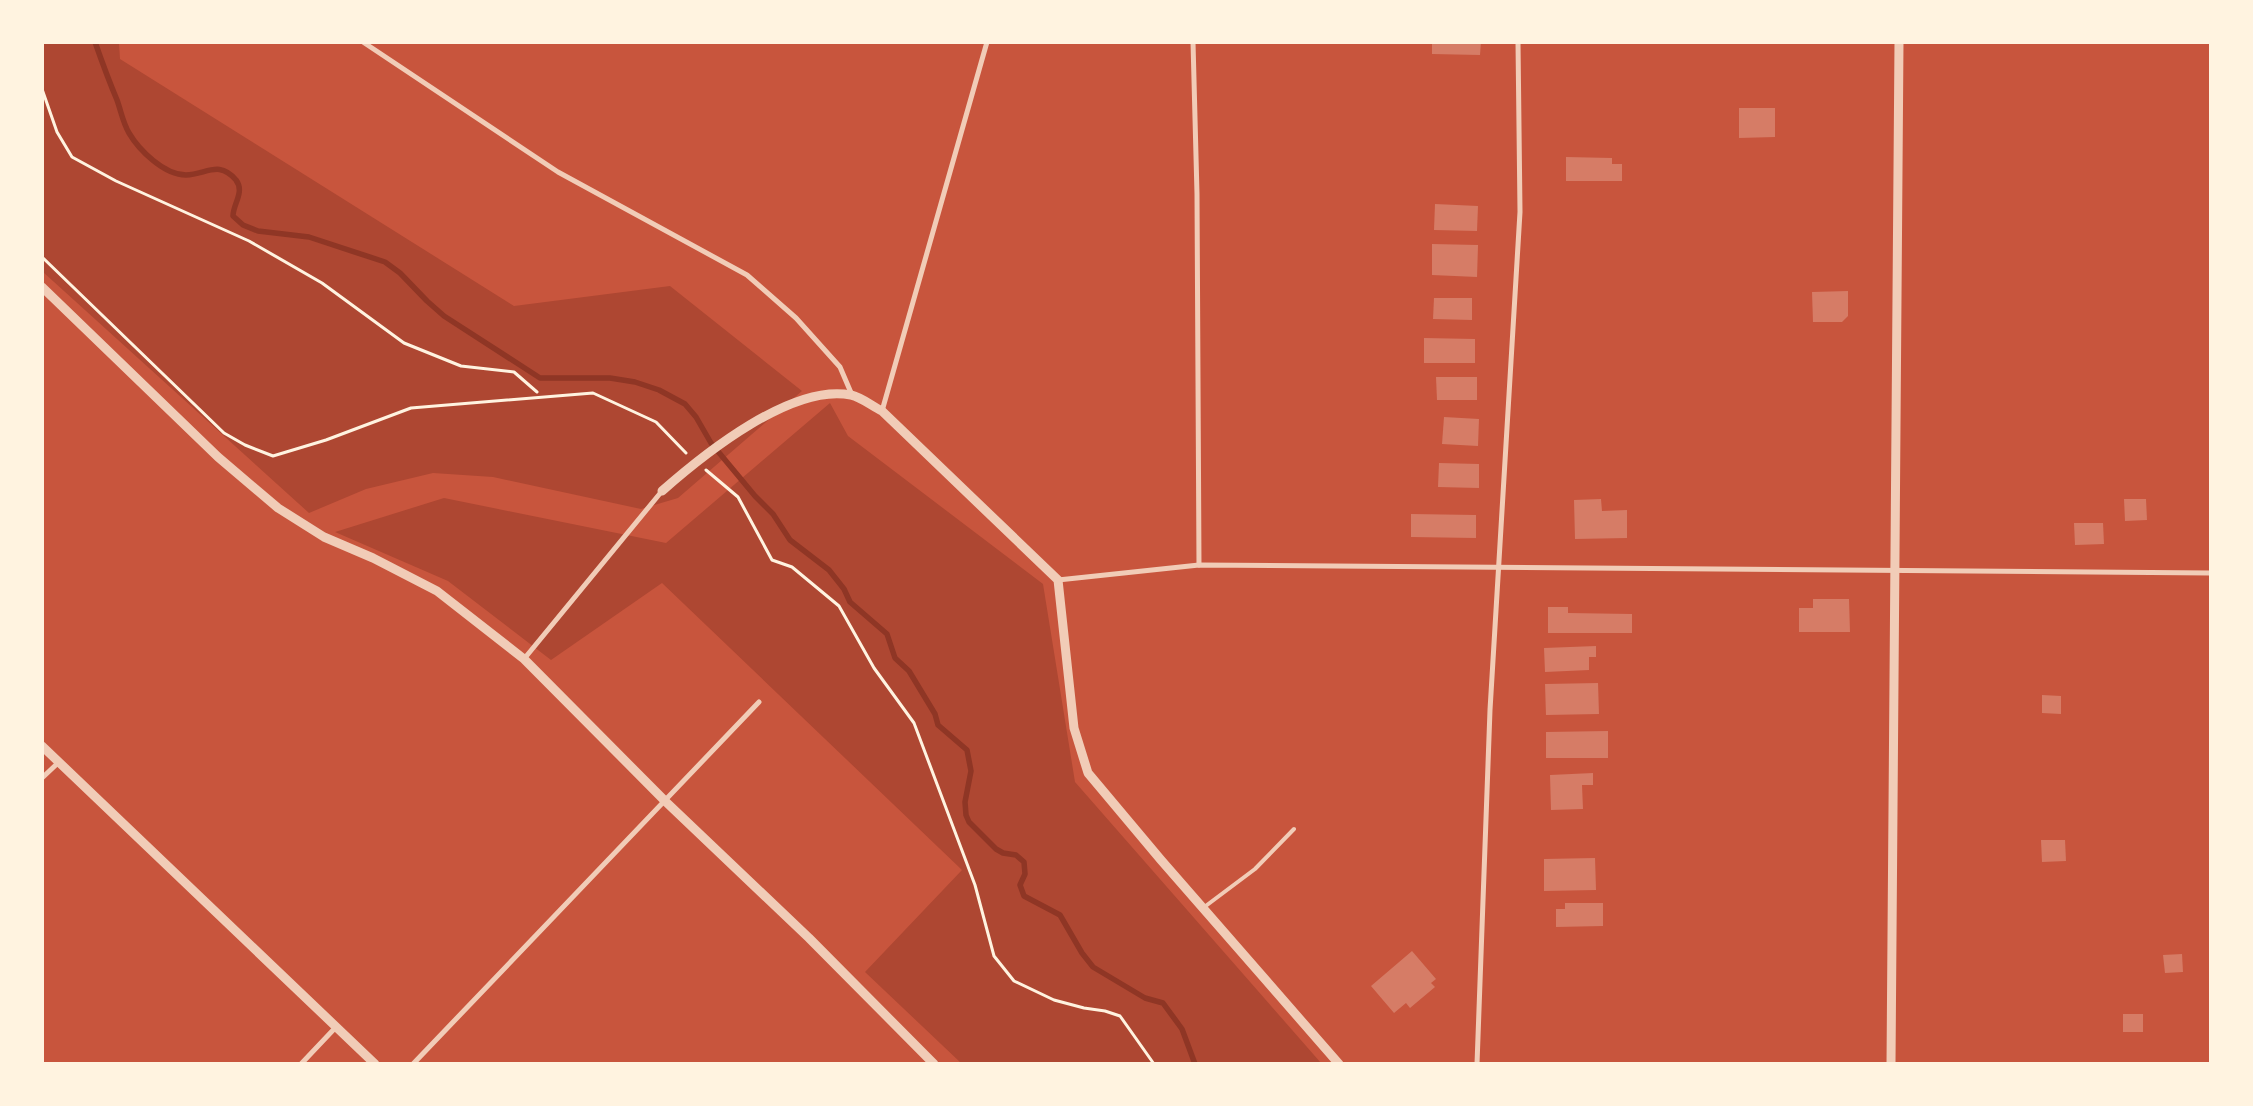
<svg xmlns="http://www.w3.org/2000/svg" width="2253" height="1106" font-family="Roboto,sans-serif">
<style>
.green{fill:#ae4732}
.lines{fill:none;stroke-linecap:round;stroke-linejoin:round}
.stream{stroke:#8f3625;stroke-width:5.5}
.building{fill:#d67c66}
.path{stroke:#fff3e0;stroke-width:3}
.service{stroke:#f1ccb7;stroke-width:4}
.minor{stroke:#f1ccb7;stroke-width:5}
.tertiary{stroke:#f1ccb7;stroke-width:9}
</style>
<rect width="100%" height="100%" fill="#c8553d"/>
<g class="green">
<path d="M 42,43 L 119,43 L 120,59 L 514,306 L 670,286 L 802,391 L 678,498 L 641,509 L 493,477 L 433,473 L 366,489 L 309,513 L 43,272 Z"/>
<path d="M 830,403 L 848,436 L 1043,584 L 1075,782 L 1321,1063 L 961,1063 L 865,972 L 962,870 L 662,583 L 551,660 L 448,581 L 335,532 L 444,498 L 666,543 Z"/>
</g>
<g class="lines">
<path class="stream" d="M 95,42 C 102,62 109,81 117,100 C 121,111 123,123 129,133 C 139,150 164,175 186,175 C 207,174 219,160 236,180 C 245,192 233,204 233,216 L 243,225 L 258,231 L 309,237 L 385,262 L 400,273 L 427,301 L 444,316 L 540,378 L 610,378 L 635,382 L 659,390 L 685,404 L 696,417 L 711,443 L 755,496 L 773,514 L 790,540 L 829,570 L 844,589 L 850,602 L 887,634 L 895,658 L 909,671 L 935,714 L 938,725 L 967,750 L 971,771 L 965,802 L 966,815 L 969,822 L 996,849 L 1003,853 L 1016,855 L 1024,862 L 1025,874 L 1020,885 L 1024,896 L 1060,915 L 1082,953 L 1093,967 L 1145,998 L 1163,1003 L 1182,1029 L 1195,1064"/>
</g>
<g class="building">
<path d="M 1432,42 L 1481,42 L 1480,55 L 1432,54 Z"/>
<path d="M 1739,108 L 1775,108 L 1775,137 L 1739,138 Z"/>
<path d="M 1566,157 L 1612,158 L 1612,164 L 1622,164 L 1622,181 L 1566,181 Z"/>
<path d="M 1435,204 L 1478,206 L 1477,231 L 1434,230 Z"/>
<path d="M 1432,244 L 1478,245 L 1477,277 L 1432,275 Z"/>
<path d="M 1848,291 L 1848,316 L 1842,322 L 1813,322 L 1812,292 Z"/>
<path d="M 1434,298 L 1472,298 L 1472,320 L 1433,319 Z"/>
<path d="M 1424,338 L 1475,339 L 1475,363 L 1424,363 Z"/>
<path d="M 1436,377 L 1477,377 L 1477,400 L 1437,400 Z"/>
<path d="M 1444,417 L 1479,419 L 1478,446 L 1442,444 Z"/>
<path d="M 1439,463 L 1479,464 L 1479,488 L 1438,487 Z"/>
<path d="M 1601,499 L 1602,511 L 1627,510 L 1627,538 L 1575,539 L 1574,500 Z"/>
<path d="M 2124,499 L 2146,499 L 2147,520 L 2125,521 Z"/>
<path d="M 1411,514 L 1476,515 L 1476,538 L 1411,537 Z"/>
<path d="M 2074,523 L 2103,523 L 2104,544 L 2075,545 Z"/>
<path d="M 1813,599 L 1849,599 L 1850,632 L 1799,632 L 1799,608 L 1813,608 Z"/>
<path d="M 1548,607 L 1568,607 L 1568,613 L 1632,614 L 1632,633 L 1548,633 Z"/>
<path d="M 1596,646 L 1596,657 L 1589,657 L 1589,670 L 1545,672 L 1544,648 Z"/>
<path d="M 1598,683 L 1599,714 L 1546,715 L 1545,684 Z"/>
<path d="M 2042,695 L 2061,696 L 2061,714 L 2042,713 Z"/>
<path d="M 1608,731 L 1608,758 L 1546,758 L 1546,732 Z"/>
<path d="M 1593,773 L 1593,785 L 1582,785 L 1583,809 L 1551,810 L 1550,775 Z"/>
<path d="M 2041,840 L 2065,840 L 2066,861 L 2042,862 Z"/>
<path d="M 1595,858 L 1596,890 L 1544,891 L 1544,859 Z"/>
<path d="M 1565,903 L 1603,903 L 1603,926 L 1556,927 L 1556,909 L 1565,909 Z"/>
<path d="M 1412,951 L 1436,979 L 1431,983 L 1435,987 L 1410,1008 L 1406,1003 L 1394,1013 L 1371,986 Z"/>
<path d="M 2182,954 L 2183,972 L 2165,973 L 2163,955 Z"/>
<rect x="2123" y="1014" width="20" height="18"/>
</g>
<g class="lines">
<g class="path">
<path d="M 42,89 L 57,132 L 72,157 L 116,181 L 249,241 L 322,283 L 404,343 L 461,366 L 514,372 L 537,392"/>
<path d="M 42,257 L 224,433 L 245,445 L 273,456 L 326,440 L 411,408 L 593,393 L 656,422 L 686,453"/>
<path d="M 706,470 L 738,497 L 772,560 L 792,567 L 839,606 L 874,668 L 914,723 L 975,885 L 994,956 L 1014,981 L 1054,1000 L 1084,1008 L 1105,1011 L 1120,1016 L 1154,1064"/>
</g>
<path class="service" d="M 1203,908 L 1255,869 L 1294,829"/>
<g class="minor">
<path d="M 363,42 L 558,172 L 747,275 L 796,318 L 840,367 L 852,395"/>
<path d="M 1193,42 L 1197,194 L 1199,565"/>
<path d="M 882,411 L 987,42"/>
<path d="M 1058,580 L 1199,565 L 2210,573"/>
<path d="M 524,659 L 662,491"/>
<path d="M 42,778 L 59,762"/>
<path d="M 301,1064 L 336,1027"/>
<path d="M 413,1064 L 759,702"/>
<path d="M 1477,1064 L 1490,710 L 1520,212 L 1518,42"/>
</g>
<g class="tertiary">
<path d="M 42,287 L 218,457 L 278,508 L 324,537 L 373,558 L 437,591 L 524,659 L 665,801 L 809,938 L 934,1064"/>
<path d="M 662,491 C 704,454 792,383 851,395 C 861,397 872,406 882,411 L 1058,580 L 1074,728 L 1088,773 L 1161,860 L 1339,1064"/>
<path d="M 42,746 L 375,1064"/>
<path d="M 1891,1064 L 1899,42"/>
</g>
</g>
<rect width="2253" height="1106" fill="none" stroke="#fff3e0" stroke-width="88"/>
</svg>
